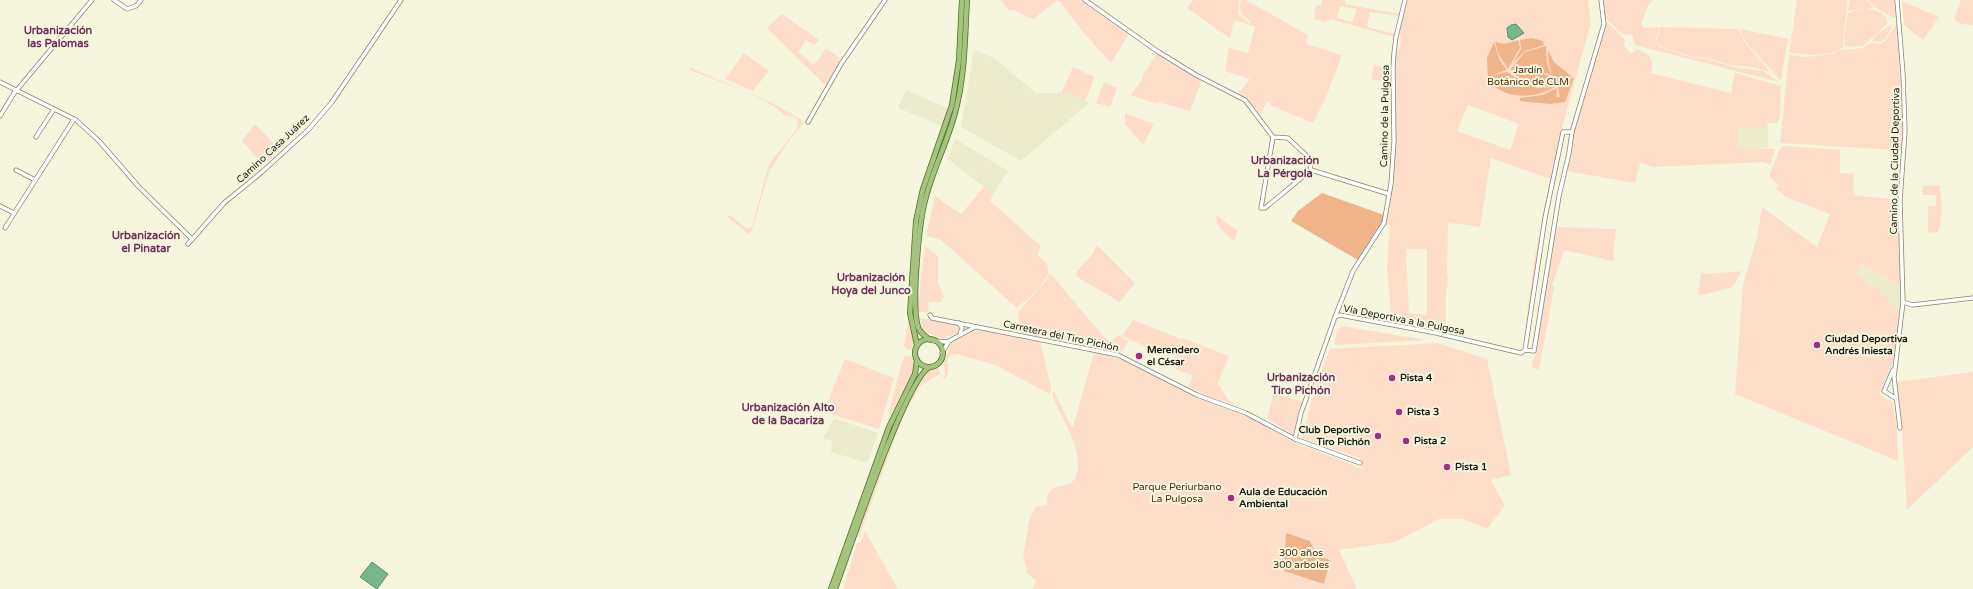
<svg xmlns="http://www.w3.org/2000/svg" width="1973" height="589" font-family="'Varela Round',sans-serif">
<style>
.built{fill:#ecebcd}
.green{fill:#fedec8;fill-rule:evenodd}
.forest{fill:#f0b48a}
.water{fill:#76b78f;stroke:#5c896b}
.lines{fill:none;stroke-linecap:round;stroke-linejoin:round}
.minor-casing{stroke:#858571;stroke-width:5}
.major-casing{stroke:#4d6f23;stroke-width:6}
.minor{stroke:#fff;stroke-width:3.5}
.major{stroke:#a3c37f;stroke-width:4.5}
.poi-dot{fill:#a52d84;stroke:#f6f6df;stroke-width:1.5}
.labels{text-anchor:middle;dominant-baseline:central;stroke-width:4;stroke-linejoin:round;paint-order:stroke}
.park-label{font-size:10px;fill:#512b0b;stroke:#f6f6df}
.street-label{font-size:10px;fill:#1f1e16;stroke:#f6f6df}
.poi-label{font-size:10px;font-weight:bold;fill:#1f1e16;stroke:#f6f6df;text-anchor:start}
.neighbourhood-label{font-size:11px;font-weight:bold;fill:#6c3159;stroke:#f6f6df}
</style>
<rect width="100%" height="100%" fill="#f6f6df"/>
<g class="built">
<path d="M 974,50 L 994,58 L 1036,93 L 1072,93 L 1089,103 L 1021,161 L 961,127 Z"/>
<path d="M 906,90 L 951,110 L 945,127 L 898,108 Z"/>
<path d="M 1738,127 L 1768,127 L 1768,148 L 1739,149 Z"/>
<path d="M 955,139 L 1008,171 L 993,194 L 948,159 Z"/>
<path d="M 1861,264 L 1901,287 L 1901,314 L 1871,285 L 1855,273 Z"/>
<path d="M 834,418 L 878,433 L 867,463 L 831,452 L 832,440 L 823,439 Z"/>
</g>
<g class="green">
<path d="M 1001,0 L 1083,0 L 1129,34 L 1111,63 L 1082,31 L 1060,2 L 1057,1 L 1033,19 C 1022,15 1021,10 1008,10 Z"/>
<path d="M 1193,0 L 1239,0 L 1238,14 L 1250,24 L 1250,21 C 1242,15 1238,11 1241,0 L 1246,0 L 1308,35 L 1306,44 L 1342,55 L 1326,97 L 1313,123 L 1270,105 L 1267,101 L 1260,117 L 1246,99 L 1238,94 L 1250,79 L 1225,71 L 1229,48 L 1248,53 L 1255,27 L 1234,20 L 1230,38 L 1187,8 Z"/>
<path d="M 1322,0 L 1345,0 L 1345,4 L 1400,14 L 1399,16 L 1370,12 L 1367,27 L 1395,34 L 1394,37 L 1331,19 L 1324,22 L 1314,19 L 1316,5 L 1321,6 ZM 1340,6 L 1357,9 L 1352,22 L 1337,18 Z"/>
<path d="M 1406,0 L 1588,0 L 1591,22 L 1559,139 L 1528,321 L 1526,321 L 1535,256 L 1550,179 L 1491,158 L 1480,227 L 1448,222 L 1447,277 L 1448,278 L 1446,296 L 1446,330 L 1371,318 L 1391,314 L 1387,269 L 1390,224 L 1382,228 L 1393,185 L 1396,124 L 1394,68 L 1395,56 L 1400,45 L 1401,40 L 1399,31 ZM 1468,105 L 1519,124 L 1510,150 L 1457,131 ZM 1406,249 L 1427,249 L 1427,315 L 1409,313 Z"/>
<path d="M 1603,0 L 1654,0 L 1650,2 L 1641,24 L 1644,28 L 1659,27 L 1656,39 L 1659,47 L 1690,57 L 1711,60 L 1732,67 L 1763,71 L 1779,82 L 1635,45 L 1633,40 L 1633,35 L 1623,34 L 1605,18 Z"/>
<path d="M 1797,0 L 1848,0 L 1843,41 L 1844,48 L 1831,53 L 1815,55 L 1789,53 Z"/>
<path d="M 1850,0 L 1866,0 L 1874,8 L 1848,11 Z"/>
<path d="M 1868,0 L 1895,0 L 1897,16 L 1894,18 L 1876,8 Z"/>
<path d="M 1961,0 L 1973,0 L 1973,25 L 1960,24 L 1954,19 Z"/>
<path d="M 1902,1 L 1939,17 L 1923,40 L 1904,25 Z"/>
<path d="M 1864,9 C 1874,9 1886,12 1888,23 L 1863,46 L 1845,47 L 1844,40 L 1848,13 Z"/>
<path d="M 782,14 L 819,40 L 814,45 L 806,40 L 798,52 L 814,65 L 826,48 L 841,59 L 826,86 L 767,28 Z"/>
<path d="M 1605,20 L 1625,40 L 1624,46 L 1631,53 L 1638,49 C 1652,58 1654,57 1651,73 L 1731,93 L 1735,73 L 1781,86 L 1780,117 L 1777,123 L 1767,123 L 1768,127 L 1738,128 L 1739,148 L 1775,149 L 1770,165 L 1764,162 L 1652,167 L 1642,163 L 1640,164 L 1635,183 L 1567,171 L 1573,131 Z"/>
<path d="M 1894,23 L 1885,39 L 1880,42 L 1872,41 L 1876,35 Z"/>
<path d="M 1896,25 L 1898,25 L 1899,36 L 1902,106 L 1902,145 L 1896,150 L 1780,143 L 1789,55 L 1806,57 L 1833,54 L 1840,50 L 1863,48 L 1870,43 L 1880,44 L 1885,41 Z"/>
<path d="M 1660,27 L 1738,29 L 1746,44 L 1770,72 L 1753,67 L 1730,65 L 1711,59 L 1694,57 L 1664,48 L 1659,45 L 1657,40 Z"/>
<path d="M 1740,29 L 1788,39 L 1781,81 L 1746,42 Z"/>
<path d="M 744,53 L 769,71 L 753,91 L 725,79 Z"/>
<path d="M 1157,53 L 1202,80 L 1190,111 L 1157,102 L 1157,104 L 1131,95 L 1143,78 L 1142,77 Z"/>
<path d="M 1374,65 L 1390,69 L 1392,83 L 1371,79 Z"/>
<path d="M 689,67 L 772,103 L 802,120 L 803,124 L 790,139 L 769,172 L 752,230 L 749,234 L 725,215 L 731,216 L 746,228 L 752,227 L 769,164 L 797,129 L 798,120 L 794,117 L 784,115 C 773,100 711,78 690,70 Z"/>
<path d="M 1073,67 L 1095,77 L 1085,101 L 1071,93 L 1061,94 Z"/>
<path d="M 1104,82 L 1117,88 L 1110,107 L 1096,103 Z"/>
<path d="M 1125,113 L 1154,124 L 1143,145 L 1125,124 Z"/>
<path d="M 255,124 L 280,150 L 263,165 L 242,141 Z"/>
<path d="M 1784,146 L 1840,150 L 1840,173 L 1854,174 L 1853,195 L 1898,200 L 1901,287 L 1861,264 L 1855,273 L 1879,291 L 1901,314 L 1893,362 L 1879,395 L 1893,402 L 1897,428 L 1898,461 L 1735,394 L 1743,285 L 1757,237 L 1762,207 L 1817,247 L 1830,214 L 1786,197 L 1776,189 L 1779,185 L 1769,176 L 1780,149 Z"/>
<path d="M 1940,185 C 1941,202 1944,216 1938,232 L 1928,233 L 1928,206 L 1936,206 L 1936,195 L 1923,195 L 1922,186 Z"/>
<path d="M 984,187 L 993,194 L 990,201 L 1041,246 L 1038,255 C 1041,258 1046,262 1048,267 C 1053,278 1025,301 1017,308 L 941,240 L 926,236 L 935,196 L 961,214 Z"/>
<path d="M 1216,215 L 1238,231 L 1234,241 C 1226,234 1216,227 1216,215 Z"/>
<path d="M 1556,227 L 1616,229 C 1616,237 1612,256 1614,261 C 1605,260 1570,250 1564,251 L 1552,285 L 1554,288 L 1539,370 L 1533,367 L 1532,363 L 1536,353 Z"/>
<path d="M 1097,245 L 1135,283 L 1119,303 C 1109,293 1080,281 1076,275 L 1077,271 L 1092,255 Z"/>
<path d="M 925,246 L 938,256 L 938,282 L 944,297 L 941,302 L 929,302 L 928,313 L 917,311 Z"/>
<path d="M 1743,268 L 1733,287 L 1698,296 L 1701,272 L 1705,274 L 1742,271 Z"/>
<path d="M 1050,273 L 1104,337 L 1111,342 L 1118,335 L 1129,341 L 1122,351 L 1025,334 L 1020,326 L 1018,312 L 1045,282 Z"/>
<path d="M 920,318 L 955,323 L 960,326 L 958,333 L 941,339 L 924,331 Z"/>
<path d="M 1133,320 L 1181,339 L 1175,353 L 1160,348 L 1155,351 L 1122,336 Z"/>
<path d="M 908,322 L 914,337 L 913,348 L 908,350 L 904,346 Z"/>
<path d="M 1342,326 L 1426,340 L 1335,345 L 1334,343 L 1337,331 Z"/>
<path d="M 983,330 L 1040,340 L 1051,388 L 1050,394 L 995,365 L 956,354 L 952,354 C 940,363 959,378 934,383 L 942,380 L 945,375 L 944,364 L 951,343 L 975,331 Z"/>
<path d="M 1182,338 L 1229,356 L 1217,385 L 1220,386 L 1228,400 L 1241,407 L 1214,398 L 1188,387 L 1193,376 L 1171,367 Z"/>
<path d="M 1437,343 L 1487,359 L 1511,475 L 1491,480 L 1505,506 L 1487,529 L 1463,519 L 1439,519 L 1395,542 L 1339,550 L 1357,589 L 1032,589 L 1036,581 L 1027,573 L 1024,557 L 1023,556 L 1030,517 L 1037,506 L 1047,505 C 1047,475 1068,495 1076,476 C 1085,454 1062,418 1053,397 L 1053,389 L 1068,421 L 1073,427 L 1094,353 L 1117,358 L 1137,367 L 1213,404 L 1254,419 L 1291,441 L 1363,469 L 1360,458 L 1302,438 L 1317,382 L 1330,349 Z"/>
<path d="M 905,356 L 910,356 L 913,358 L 913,372 L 887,422 L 902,361 Z"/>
<path d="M 845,359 L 894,378 L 879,429 L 824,412 Z"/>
<path d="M 938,367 L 940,374 L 920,386 L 902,419 L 859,537 L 857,536 L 898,422 L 919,382 L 928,370 Z"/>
<path d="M 1973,372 L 1973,447 L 1907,510 L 1901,417 L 1896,382 Z"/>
<path d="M 1274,393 L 1303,402 L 1294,435 L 1267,419 Z"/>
<path d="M 865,531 L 898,589 L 843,589 L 857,543 L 861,542 Z"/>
</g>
<g class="forest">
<path d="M 1532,38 L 1543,41 L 1544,45 L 1525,51 L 1513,63 L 1521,49 L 1520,40 Z"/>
<path d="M 1518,40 L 1520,48 L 1508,69 L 1498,53 L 1495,41 C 1501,46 1511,43 1518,40 Z"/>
<path d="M 1494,42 L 1500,61 L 1507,70 L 1497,73 L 1488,80 L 1487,58 Z"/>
<path d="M 1546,46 L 1547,63 L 1551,75 L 1533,69 L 1510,70 L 1525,52 Z"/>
<path d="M 1548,50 L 1554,62 L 1571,76 L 1566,81 L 1557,85 C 1550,75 1548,62 1548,50 Z"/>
<path d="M 1522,70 C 1535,70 1550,72 1555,86 C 1538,88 1524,83 1512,72 Z"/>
<path d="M 1507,72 L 1526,84 L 1538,88 L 1555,87 C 1533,99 1508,100 1489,82 L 1494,75 Z"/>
<path d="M 1572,77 L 1574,78 L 1565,102 L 1550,104 L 1520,101 L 1520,98 L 1543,95 L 1557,88 L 1556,97 L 1560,97 L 1558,87 L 1567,84 Z"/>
<path d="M 1322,193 L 1384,215 L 1383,223 L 1358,260 L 1291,221 L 1298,211 Z"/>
<path d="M 1286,533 L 1310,541 L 1317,556 L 1330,560 L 1324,584 L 1284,571 Z"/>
</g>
<g class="water">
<path d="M 1516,24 L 1524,33 L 1512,40 L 1508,37 L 1507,28 L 1511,25 Z"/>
<path d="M 372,562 L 388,574 L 377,589 L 360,577 Z"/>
</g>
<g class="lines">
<defs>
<g id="minor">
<path d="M 114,0 L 127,9 L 136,6 L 141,0"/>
<path d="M 1085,0 L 1157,51 L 1196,75 L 1245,100 L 1273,137 L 1288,138 L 1309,158 L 1311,170 L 1389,194"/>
<path d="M 1897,0 L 1903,74 L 1905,131 L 1900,201 L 1903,302 L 1894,377 L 1900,428"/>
<path d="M 0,82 L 76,120 L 99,141 L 139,187 L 192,239"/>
<path d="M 16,91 L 92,0"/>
<path d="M 0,116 L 16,90"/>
<path d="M 808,122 L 841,64 L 885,0"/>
<path d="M 36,137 L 54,109"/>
<path d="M 1273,137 L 1261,208 L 1265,208 L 1311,170"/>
<path d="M 16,170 L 35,180"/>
<path d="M 0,206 L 14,213"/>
<path d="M 5,228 L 74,119"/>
<path d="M 188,244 L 224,203 L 262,172 L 309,129 L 332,102 L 401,0"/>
<path d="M 1903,302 L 1912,305 L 1973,298"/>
<path d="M 930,315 L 932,318 L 1118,355 L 1197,395 L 1246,413 L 1295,439 L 1360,463"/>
<path d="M 1335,317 L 1353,271 L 1384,223 L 1391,184 L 1394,141 L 1393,68 L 1394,53 L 1396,37 L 1405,0"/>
<path d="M 959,323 L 962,328 L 960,334"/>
<path d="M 934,341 L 948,342"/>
<path d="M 1525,350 L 1545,218 L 1563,132 L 1572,132"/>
<path d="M 942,353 L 949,341 L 975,327"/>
<path d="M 1893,370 L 1884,391 L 1895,398"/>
<path d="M 1295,439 L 1301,413 L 1335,317 L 1340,315 L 1436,333 L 1521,353 L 1525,350 L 1534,351 L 1559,196 L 1569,153 L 1572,132 L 1604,24 L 1601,0"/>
</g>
<g id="major">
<circle cx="929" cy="353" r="14"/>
<path d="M 930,340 C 925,336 920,333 918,327 C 911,305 919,220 926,197 C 934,166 950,137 957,105 C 965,71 965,35 967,0"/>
<path d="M 917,345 L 910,313 L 916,221 L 923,189 L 952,105 L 959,60 L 962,0"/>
<path d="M 831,589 L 889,427 L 915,374 L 917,360"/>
<path d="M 835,589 C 848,555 906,377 930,367"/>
</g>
</defs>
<use href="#minor" class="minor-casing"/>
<use href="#major" class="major-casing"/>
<use href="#minor" class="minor"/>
<use href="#major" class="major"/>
</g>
<g class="poi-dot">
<circle cx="1817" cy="345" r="4"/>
<circle cx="1139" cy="356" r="4"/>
<circle cx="1392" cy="378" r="4"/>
<circle cx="1399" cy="412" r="4"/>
<circle cx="1378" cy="436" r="4"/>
<circle cx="1406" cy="441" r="4"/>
<circle cx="1447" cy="467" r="4"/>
<circle cx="1231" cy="498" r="4"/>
</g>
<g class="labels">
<g class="park-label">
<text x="1528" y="70">Jardín<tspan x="1528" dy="12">Botánico de CLM</tspan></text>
<text x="1177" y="487">Parque Periurbano<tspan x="1177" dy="12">La Pulgosa</tspan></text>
<text x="1301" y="553">300 años<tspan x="1301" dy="12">300 arboles</tspan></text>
</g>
<g class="street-label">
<text transform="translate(1385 116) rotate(-89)">Camino de la Pulgosa</text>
<text transform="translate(273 149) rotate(-43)">Camino Casa Juárez</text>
<text transform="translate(1895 161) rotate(-89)">Camino de la Ciudad Deportiva</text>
<text transform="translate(1404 320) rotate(11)">Vía Deportiva a la Pulgosa</text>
<text transform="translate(1061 336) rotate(12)">Carretera del Tiro Pichón</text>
</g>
<g class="poi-label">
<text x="1825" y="339">Ciudad Deportiva<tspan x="1825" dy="12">Andrés Iniesta</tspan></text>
<text x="1147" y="350">Merendero<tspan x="1147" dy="12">el César</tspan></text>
<text x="1400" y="378">Pista 4</text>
<text x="1407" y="412">Pista 3</text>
<text x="1370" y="430" text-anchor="end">Club Deportivo<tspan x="1370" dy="12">Tiro Pichón</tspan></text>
<text x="1414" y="441">Pista 2</text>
<text x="1455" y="467">Pista 1</text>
<text x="1239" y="492">Aula de Educación<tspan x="1239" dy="12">Ambiental</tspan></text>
</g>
<g class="neighbourhood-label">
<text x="58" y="30">Urbanización<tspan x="58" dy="13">las Palomas</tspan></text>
<text x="1285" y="160">Urbanización<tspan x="1285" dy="13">La Pérgola</tspan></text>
<text x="146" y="235">Urbanización<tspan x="146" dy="13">el Pinatar</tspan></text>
<text x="871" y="277">Urbanización<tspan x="871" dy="13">Hoya del Junco</tspan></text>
<text x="1301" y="377">Urbanización<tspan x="1301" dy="13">Tiro Pichón</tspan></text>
<text x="788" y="407">Urbanización Alto<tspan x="788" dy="13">de la Bacariza</tspan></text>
</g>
</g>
</svg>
